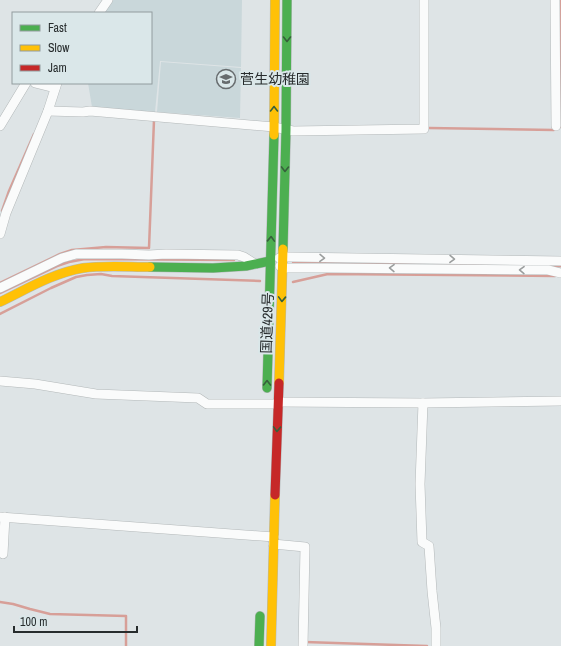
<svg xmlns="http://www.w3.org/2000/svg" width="561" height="646" font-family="'Archivo Narrow','Noto Sans JP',sans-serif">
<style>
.built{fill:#c9d7da}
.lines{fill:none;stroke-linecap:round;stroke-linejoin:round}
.stream{stroke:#d79f98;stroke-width:2.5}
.street-casing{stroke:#b3b8b9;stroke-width:10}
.fast-casing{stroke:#b3b8b9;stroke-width:10}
.slow-casing{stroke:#b3b8b9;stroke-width:10}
.jam-casing{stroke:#b3b8b9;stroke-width:10}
.street{stroke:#fafbfb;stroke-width:9}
.fast{stroke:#4caf50;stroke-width:9}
.slow{stroke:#ffc107;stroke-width:9}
.jam{stroke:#c62828;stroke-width:9}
.oneway{stroke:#36603b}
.oneway2{stroke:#9b9e9e}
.labels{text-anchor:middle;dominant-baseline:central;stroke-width:4;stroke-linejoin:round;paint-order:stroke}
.poi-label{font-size:14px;fill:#272c2d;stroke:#dae7e9;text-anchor:start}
.street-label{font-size:14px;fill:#272c2d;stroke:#dae7e9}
</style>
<rect width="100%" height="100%" fill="#dee4e6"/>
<g class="built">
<path d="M 111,0 L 242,0 L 241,67 L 160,61 L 155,112 L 92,107 L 88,83 L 151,83 L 151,13 L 102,13 Z"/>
<path d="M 161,62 L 241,68 L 240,118 L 157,112 Z"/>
</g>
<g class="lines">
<g class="stream">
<path d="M 429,128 L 554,130 L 560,127 L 560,0"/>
<path d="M 2,211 L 9,191 L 34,134"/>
<path d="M 293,263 L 561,266"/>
<path d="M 293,282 L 328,274 L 555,276"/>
<path d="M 0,283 L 60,254 L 72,250 L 106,247 L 149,248 L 154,120"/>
<path d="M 0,293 L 57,266 L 69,262 L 85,259 L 234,260"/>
<path d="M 0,314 L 51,288 L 76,277 L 87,275 L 101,274 L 112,276 L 260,281"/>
<path d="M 0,602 L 13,604 L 30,609 L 50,614 L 126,616 L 126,646"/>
<path d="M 305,642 L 427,646"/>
</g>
<defs>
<g id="street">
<path d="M 555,0 L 556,126"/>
<path d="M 99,13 L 108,0"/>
<path d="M 35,83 L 55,88"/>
<path d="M 48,111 L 83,112 L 90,111 L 274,127 L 293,131 L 424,129 L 424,0"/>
<path d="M 0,126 L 26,83"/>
<path d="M 0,234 L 6,213 L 48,111 L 57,83"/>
<path d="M 279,258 L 283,257 L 290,257 L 561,261"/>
<path d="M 280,266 L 283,268 L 326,268 L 548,270 L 561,273"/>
<path d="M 0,288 L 62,258 L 76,254 L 122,254 L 149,255 L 166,254 L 238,255 L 244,257 L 255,264"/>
<path d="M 0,381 L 35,384 L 96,394 L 198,398 L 207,404 L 278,404"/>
<path d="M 278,402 L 423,403 L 561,401"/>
<path d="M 423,403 L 420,484 L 422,542 L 429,546 L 432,591 L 436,628 L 436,646"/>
<path d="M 0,517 L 274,537"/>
<path d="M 273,544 L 305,547 L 303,646"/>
<path d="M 3,554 L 5,517"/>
</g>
<g id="fast">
<path d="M 283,249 L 286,130 L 287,0"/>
<path d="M 150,267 L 213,268 L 246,266 L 270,261"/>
<path d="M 267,388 L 274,135"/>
<path d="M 259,646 L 260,616"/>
</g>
<g id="slow">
<path d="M 274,135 L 275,0"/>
<path d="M 0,302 C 27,289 53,273 83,268 C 103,265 130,267 150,267"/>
<path d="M 279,383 L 283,249"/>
<path d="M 271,646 L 275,495"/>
</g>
<path id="jam" d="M 275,495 L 279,383"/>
</defs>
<use href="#street" class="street-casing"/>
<use href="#fast" class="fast-casing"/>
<use href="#slow" class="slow-casing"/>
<use href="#jam" class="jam-casing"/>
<use href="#street" class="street"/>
<use href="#fast" class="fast"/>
<use href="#slow" class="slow"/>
<use href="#jam" class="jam"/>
</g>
<defs><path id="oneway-chevron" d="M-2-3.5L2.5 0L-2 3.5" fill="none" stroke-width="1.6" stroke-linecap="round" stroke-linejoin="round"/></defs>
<g class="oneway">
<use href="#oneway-chevron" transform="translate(287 39) rotate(90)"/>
<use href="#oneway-chevron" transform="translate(274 109) rotate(-90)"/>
<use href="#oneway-chevron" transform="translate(285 169) rotate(91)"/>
<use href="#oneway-chevron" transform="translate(271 239) rotate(-88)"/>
<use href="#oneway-chevron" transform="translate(282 299) rotate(92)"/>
<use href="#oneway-chevron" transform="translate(267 383) rotate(-89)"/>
<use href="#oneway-chevron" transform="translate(277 429) rotate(92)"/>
</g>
<g class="oneway2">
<use href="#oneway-chevron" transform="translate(322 258) rotate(1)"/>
<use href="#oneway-chevron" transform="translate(452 259) rotate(1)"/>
<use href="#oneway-chevron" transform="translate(392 268) rotate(-179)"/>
<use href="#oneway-chevron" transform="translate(522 270) rotate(-179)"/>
</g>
<defs>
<symbol id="school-ring" viewBox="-11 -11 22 22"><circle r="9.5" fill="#dae7e9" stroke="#676c6e" stroke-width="1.5"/><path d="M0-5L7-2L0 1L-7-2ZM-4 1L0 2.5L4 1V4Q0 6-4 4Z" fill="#676c6e"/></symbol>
</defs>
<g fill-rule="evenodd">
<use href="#school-ring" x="215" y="68" width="22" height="22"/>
</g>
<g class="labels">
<g class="poi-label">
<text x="240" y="79">菅生幼稚園</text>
</g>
<g class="street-label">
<text transform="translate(267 323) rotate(-88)">国道429号</text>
</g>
</g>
<rect x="12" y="12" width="140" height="72" fill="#dae7e9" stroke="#929c9e"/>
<rect x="20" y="25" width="20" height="6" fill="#4caf50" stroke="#929c9e"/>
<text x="48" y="32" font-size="12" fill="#272c2d">Fast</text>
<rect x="20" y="45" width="20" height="6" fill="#ffc107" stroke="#929c9e"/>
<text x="48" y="52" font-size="12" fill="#272c2d">Slow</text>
<rect x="20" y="65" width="20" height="6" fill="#c62828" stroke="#929c9e"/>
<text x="48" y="72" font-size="12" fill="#272c2d">Jam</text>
<path d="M14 626v6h123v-6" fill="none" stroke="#272c2d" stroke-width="2"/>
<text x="20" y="626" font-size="12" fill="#272c2d" stroke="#dae7e9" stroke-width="3" paint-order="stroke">100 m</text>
</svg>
